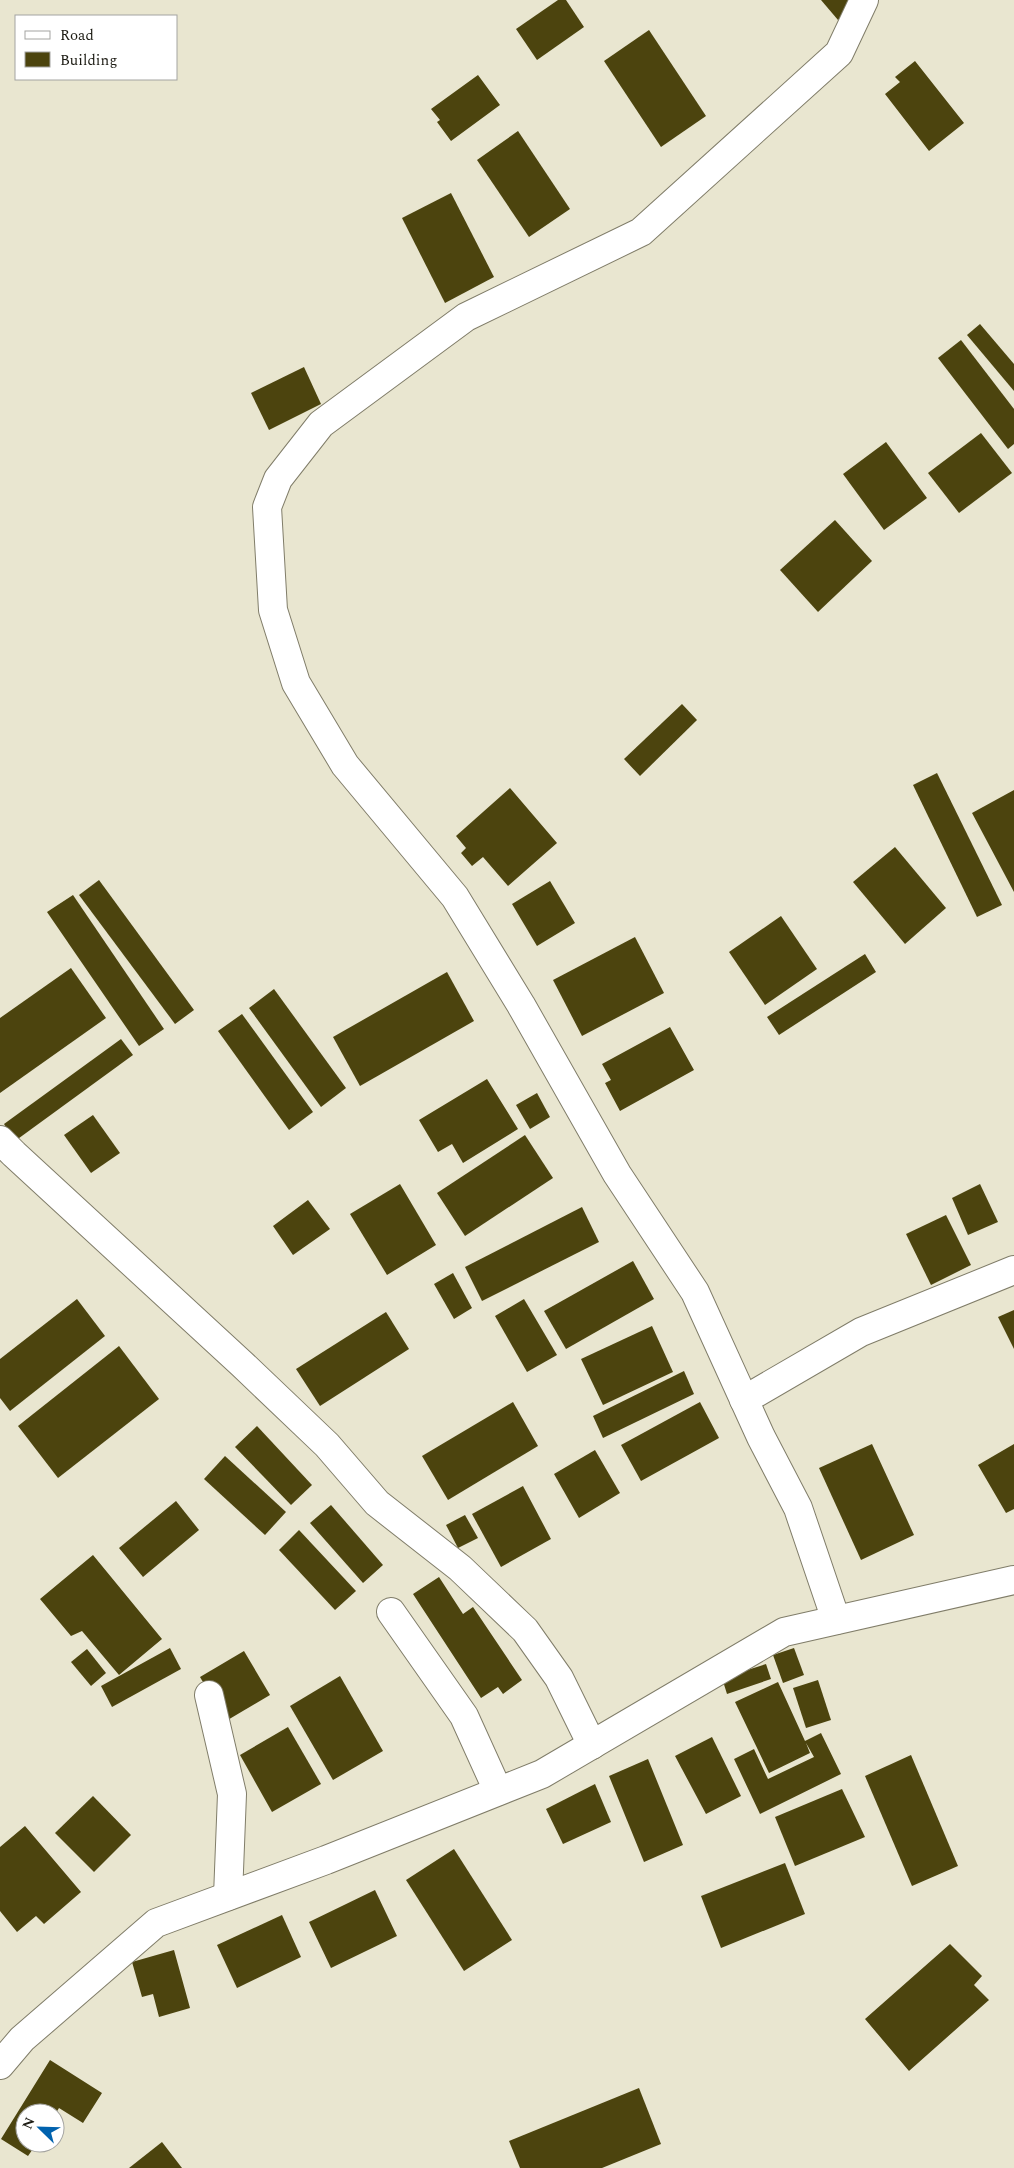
<svg xmlns="http://www.w3.org/2000/svg" width="1014" height="2168" font-family="Spectral,serif">
<style>
.building{fill:#4c440e}
.lines{fill:none;stroke-linecap:round;stroke-linejoin:round}
.minor-casing{stroke:#807d69;stroke-width:30}
.minor{stroke:#fff;stroke-width:28}
</style>
<rect width="100%" height="100%" fill="#e9e6d0"/>
<g class="building">
<path d="M 558,0 L 566,0 L 584,27 L 537,60 L 516,29 Z"/>
<path d="M 821,0 L 860,0 L 838,20 Z"/>
<path d="M 649,30 L 706,116 L 661,147 L 604,61 Z"/>
<path d="M 915,61 L 964,123 L 929,151 L 885,94 L 900,82 L 895,77 Z"/>
<path d="M 478,75 L 500,105 L 451,141 L 437,122 L 440,120 L 431,109 Z"/>
<path d="M 518,131 L 570,209 L 529,237 L 477,160 Z"/>
<path d="M 451,193 L 494,277 L 445,303 L 402,218 Z"/>
<path d="M 980,324 L 1014,364 L 1014,391 L 967,335 Z"/>
<path d="M 961,340 L 1014,409 L 1014,444 L 1008,449 L 938,358 Z"/>
<path d="M 304,367 L 321,404 L 269,430 L 251,393 Z"/>
<path d="M 981,433 L 1012,473 L 959,513 L 928,473 Z"/>
<path d="M 886,442 L 927,498 L 884,530 L 843,474 Z"/>
<path d="M 835,520 L 872,561 L 818,612 L 780,570 Z"/>
<path d="M 682,704 L 697,720 L 640,776 L 624,759 Z"/>
<path d="M 937,773 L 1002,905 L 977,917 L 913,785 Z"/>
<path d="M 510,788 L 557,843 L 508,886 L 483,857 L 472,866 L 461,853 L 466,848 L 456,836 Z"/>
<path d="M 1014,790 L 1014,892 L 972,813 Z"/>
<path d="M 895,847 L 946,908 L 905,944 L 853,882 Z"/>
<path d="M 99,880 L 194,1010 L 175,1024 L 79,895 Z"/>
<path d="M 550,881 L 575,923 L 537,946 L 512,904 Z"/>
<path d="M 73,895 L 164,1029 L 139,1046 L 47,912 Z"/>
<path d="M 781,916 L 817,969 L 765,1005 L 729,952 Z"/>
<path d="M 635,937 L 664,993 L 582,1036 L 553,980 Z"/>
<path d="M 865,954 L 876,972 L 779,1035 L 767,1017 Z"/>
<path d="M 71,968 L 106,1018 L 0,1093 L 0,1018 Z"/>
<path d="M 447,972 L 474,1021 L 360,1086 L 333,1037 Z"/>
<path d="M 274,989 L 346,1088 L 321,1107 L 249,1008 Z"/>
<path d="M 242,1014 L 313,1112 L 289,1130 L 218,1031 Z"/>
<path d="M 670,1027 L 694,1070 L 620,1111 L 605,1083 L 611,1080 L 602,1064 Z"/>
<path d="M 121,1039 L 133,1055 L 15,1141 L 4,1124 Z"/>
<path d="M 487,1079 L 518,1129 L 463,1163 L 452,1144 L 438,1152 L 419,1120 Z"/>
<path d="M 537,1093 L 550,1117 L 530,1129 L 516,1105 Z"/>
<path d="M 93,1115 L 120,1153 L 91,1173 L 64,1135 Z"/>
<path d="M 525,1135 L 553,1178 L 465,1236 L 437,1193 Z"/>
<path d="M 400,1184 L 436,1245 L 387,1275 L 350,1214 Z"/>
<path d="M 980,1184 L 998,1222 L 968,1235 L 952,1198 Z"/>
<path d="M 308,1200 L 330,1229 L 293,1255 L 273,1226 Z"/>
<path d="M 582,1207 L 599,1242 L 482,1301 L 465,1267 Z"/>
<path d="M 946,1215 L 971,1265 L 931,1285 L 906,1234 Z"/>
<path d="M 633,1261 L 654,1299 L 566,1349 L 544,1311 Z"/>
<path d="M 453,1273 L 472,1308 L 454,1319 L 434,1284 Z"/>
<path d="M 77,1299 L 105,1336 L 10,1411 L 0,1398 L 0,1359 Z"/>
<path d="M 524,1299 L 557,1355 L 527,1372 L 495,1316 Z"/>
<path d="M 1014,1310 L 1014,1349 L 998,1317 Z"/>
<path d="M 386,1312 L 409,1349 L 320,1406 L 296,1369 Z"/>
<path d="M 652,1326 L 673,1372 L 603,1405 L 581,1359 Z"/>
<path d="M 119,1346 L 159,1399 L 58,1478 L 18,1426 Z"/>
<path d="M 684,1371 L 694,1394 L 603,1438 L 593,1416 Z"/>
<path d="M 513,1402 L 538,1446 L 448,1500 L 422,1456 Z"/>
<path d="M 700,1402 L 719,1438 L 641,1481 L 621,1445 Z"/>
<path d="M 257,1426 L 312,1485 L 291,1505 L 235,1447 Z"/>
<path d="M 872,1444 L 914,1535 L 861,1560 L 819,1468 Z"/>
<path d="M 1014,1444 L 1014,1509 L 1006,1513 L 978,1465 Z"/>
<path d="M 595,1450 L 620,1493 L 579,1518 L 554,1474 Z"/>
<path d="M 225,1456 L 286,1512 L 265,1535 L 204,1479 Z"/>
<path d="M 523,1486 L 551,1539 L 501,1567 L 472,1514 Z"/>
<path d="M 176,1501 L 199,1530 L 143,1577 L 119,1548 Z"/>
<path d="M 331,1505 L 383,1565 L 363,1583 L 310,1523 Z"/>
<path d="M 465,1515 L 478,1538 L 458,1548 L 446,1525 Z"/>
<path d="M 299,1530 L 356,1591 L 335,1610 L 279,1550 Z"/>
<path d="M 93,1555 L 162,1639 L 119,1675 L 82,1631 L 71,1636 L 40,1599 Z"/>
<path d="M 439,1577 L 463,1614 L 473,1607 L 522,1680 L 503,1694 L 498,1687 L 481,1698 L 413,1594 Z"/>
<path d="M 170,1648 L 181,1669 L 112,1707 L 101,1686 Z"/>
<path d="M 794,1648 L 804,1675 L 783,1683 L 773,1655 Z"/>
<path d="M 87,1649 L 106,1673 L 91,1686 L 71,1662 Z"/>
<path d="M 244,1651 L 270,1695 L 226,1721 L 200,1677 Z"/>
<path d="M 766,1664 L 771,1679 L 727,1694 L 722,1678 Z"/>
<path d="M 340,1676 L 383,1751 L 333,1780 L 290,1706 Z"/>
<path d="M 818,1680 L 831,1720 L 806,1728 L 793,1688 Z"/>
<path d="M 778,1682 L 805,1741 L 821,1733 L 841,1774 L 760,1814 L 734,1759 L 754,1749 L 768,1779 L 814,1757 L 806,1743 L 810,1753 L 769,1773 L 735,1702 Z"/>
<path d="M 288,1727 L 321,1784 L 272,1812 L 240,1755 Z"/>
<path d="M 712,1737 L 741,1796 L 706,1814 L 675,1756 Z"/>
<path d="M 911,1755 L 958,1866 L 912,1886 L 865,1776 Z"/>
<path d="M 648,1759 L 683,1845 L 644,1862 L 609,1776 Z"/>
<path d="M 595,1784 L 611,1822 L 563,1844 L 546,1809 Z"/>
<path d="M 842,1789 L 865,1837 L 795,1866 L 775,1817 Z"/>
<path d="M 93,1796 L 131,1835 L 94,1872 L 55,1833 Z"/>
<path d="M 25,1826 L 81,1892 L 44,1924 L 36,1916 L 17,1932 L 0,1911 L 0,1847 Z"/>
<path d="M 454,1849 L 512,1940 L 464,1971 L 406,1880 Z"/>
<path d="M 785,1863 L 805,1914 L 721,1948 L 701,1896 Z"/>
<path d="M 375,1890 L 397,1936 L 331,1968 L 309,1922 Z"/>
<path d="M 282,1915 L 301,1957 L 237,1988 L 217,1945 Z"/>
<path d="M 950,1944 L 982,1976 L 974,1985 L 989,2000 L 909,2071 L 865,2019 Z"/>
<path d="M 174,1950 L 190,2008 L 159,2017 L 153,1994 L 142,1997 L 132,1962 Z"/>
<path d="M 50,2060 L 102,2093 L 83,2123 L 59,2108 L 56,2113 L 25,2113 L 25,2143 L 37,2143 L 28,2156 L 1,2139 Z"/>
<path d="M 639,2088 L 661,2144 L 602,2168 L 520,2168 L 509,2141 Z"/>
<path d="M 162,2142 L 182,2168 L 129,2168 Z"/>
</g>
<g class="lines">
<defs>
<g id="minor">
<path d="M 0,1140 L 14,1154 L 242,1364 L 327,1445 L 377,1503 L 460,1568 L 525,1630 L 559,1678 L 592,1745"/>
<path d="M 744,1400 L 861,1332 L 1014,1270"/>
<path d="M 391,1612 L 464,1716 L 498,1791"/>
<path d="M 836,1620 L 798,1508 L 761,1437 L 695,1292 L 617,1174 L 521,1005 L 455,897 L 345,765 L 296,683 L 273,610 L 267,507 L 278,479 L 321,424 L 466,317 L 641,232 L 839,53 L 864,0"/>
<path d="M 209,1695 L 232,1794 L 228,1896"/>
<path d="M 0,2065 L 22,2039 L 156,1923 L 326,1860 L 542,1774 L 784,1632 L 1014,1580"/>
</g>
</defs>
<use href="#minor" class="minor-casing"/>
<use href="#minor" class="minor"/>
</g>
<rect x="15" y="15" width="162" height="65" fill="#ffffff" stroke="#a4a4a1"/>
<rect x="25" y="31" width="25" height="8" fill="#ffffff" stroke="#a4a4a1"/>
<text x="60" y="40" font-size="15" fill="#1c1b13">Road</text>
<rect x="25" y="52" width="25" height="15" fill="#4c440e" stroke="#a4a4a1"/>
<text x="60" y="65" font-size="15" fill="#1c1b13">Building</text>
<g transform="translate(40 2128) rotate(293)"><circle r="24" fill="#ffffff" stroke="#a4a4a1"/>
<path d="M0-4L9 19L0 12L-9 19Z" fill="#0062ae"/>
<text y="-8" font-size="14" font-weight="bold" text-anchor="middle" fill="#1c1b13">N</text>
</g>
</svg>
